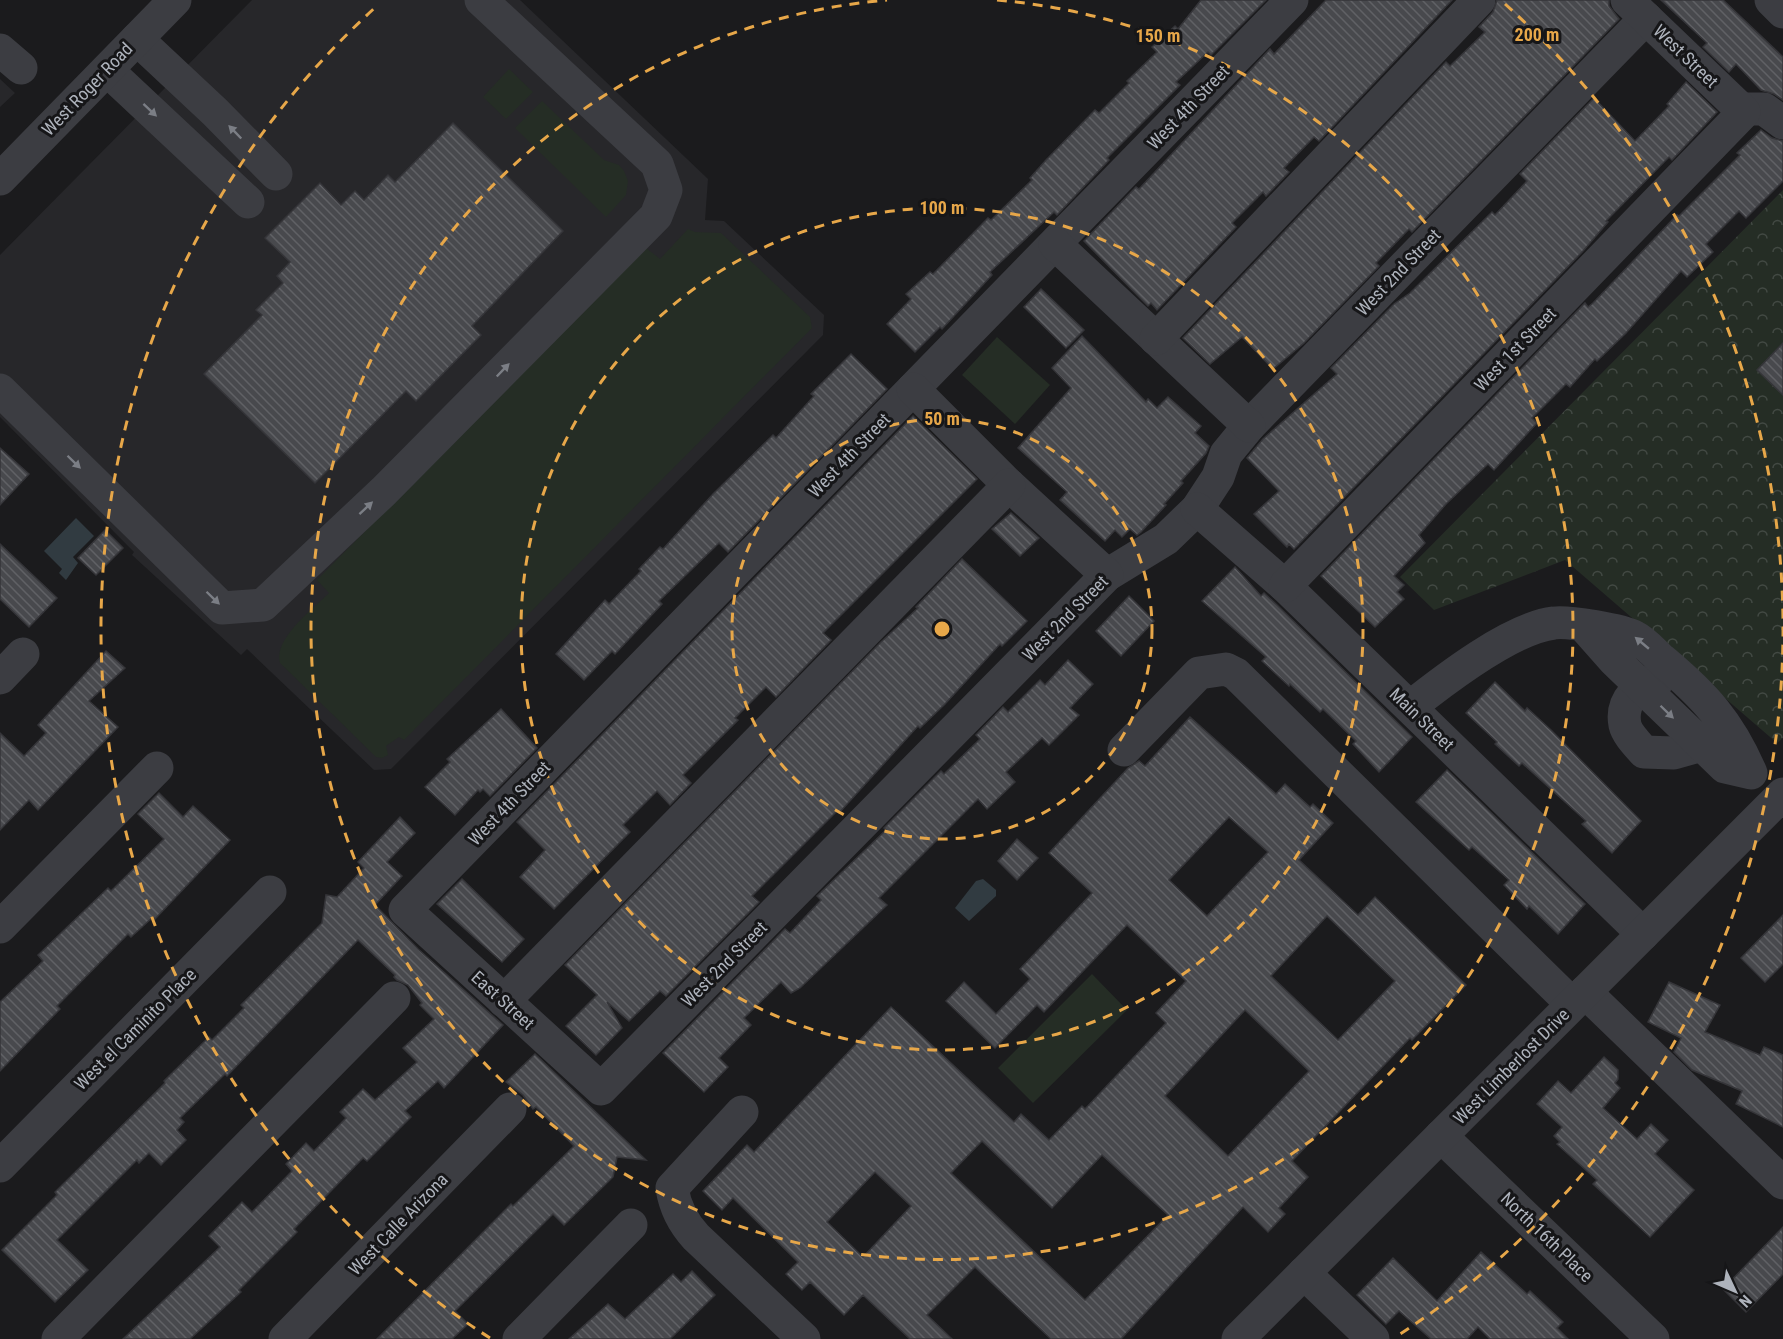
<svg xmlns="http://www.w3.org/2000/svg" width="1783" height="1339" font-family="'Roboto Condensed',sans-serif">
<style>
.built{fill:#27272a}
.grass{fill:#252d25}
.park{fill:url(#park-crowns)}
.water{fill:#313b41}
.building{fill:url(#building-back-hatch);stroke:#353539;stroke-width:1.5;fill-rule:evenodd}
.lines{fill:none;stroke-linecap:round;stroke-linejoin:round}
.minor{stroke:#3c3d42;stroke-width:33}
.oneway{fill:#7b7e85}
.ring{fill:none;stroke:#e7a749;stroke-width:3;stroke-dasharray:10 8}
.labels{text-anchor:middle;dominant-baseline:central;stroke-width:6;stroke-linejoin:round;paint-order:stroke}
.street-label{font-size:18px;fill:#aeb3bc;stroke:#161618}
.centre{fill:#e7a749;stroke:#161618;stroke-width:3}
.ring-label{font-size:18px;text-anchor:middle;font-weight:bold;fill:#e7a749;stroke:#161618;stroke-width:6;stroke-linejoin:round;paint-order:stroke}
</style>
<defs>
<pattern id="park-crowns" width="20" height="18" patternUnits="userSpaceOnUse" patternTransform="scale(1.5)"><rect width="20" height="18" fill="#252d25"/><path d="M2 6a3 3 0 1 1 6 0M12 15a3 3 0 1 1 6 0" fill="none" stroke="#424943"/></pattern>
<pattern id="building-back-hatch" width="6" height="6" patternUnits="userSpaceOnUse" patternTransform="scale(1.5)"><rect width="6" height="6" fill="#48494d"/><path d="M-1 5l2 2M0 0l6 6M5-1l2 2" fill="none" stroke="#606165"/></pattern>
</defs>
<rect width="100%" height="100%" fill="#1b1b1d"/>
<g class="built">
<path d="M 252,0 L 520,0 L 708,179 L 705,220 L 724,221 L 824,315 L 823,335 L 391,769 L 374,770 L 247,649 L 241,655 L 132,555 L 134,552 L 0,417 L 0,255 Z"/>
<path d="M 0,79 L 15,93 L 0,107 Z"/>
</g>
<g class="grass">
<path d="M 509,69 L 533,92 L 506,119 L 483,97 Z"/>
<path d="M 542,101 L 604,160 L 619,165 L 624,171 L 628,181 L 626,195 L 606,217 L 515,128 Z"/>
<path d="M 688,229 L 695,232 L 721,233 L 810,317 L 812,328 L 404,740 L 399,737 L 386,746 L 388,755 L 382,758 L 376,757 L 280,663 C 273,639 313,609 329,593 L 317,580 L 646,248 L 660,259 Z"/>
<path d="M 997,337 L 1050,385 L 1015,424 L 962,375 Z"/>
<path d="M 1092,974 L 1127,1010 L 1033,1103 L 998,1068 Z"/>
</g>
<path class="park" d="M 1783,190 L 1783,738 L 1777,743 L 1565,560 L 1434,610 L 1400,577 Z"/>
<g class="water">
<path d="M 76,518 L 94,536 L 73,557 L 78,563 L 66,580 L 59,573 L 62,569 L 44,551 Z"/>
<path d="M 983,879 L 996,890 L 996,896 L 969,921 L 955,908 L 976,881 Z"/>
</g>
<g class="building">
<path d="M 1201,0 L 1266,0 L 1211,55 L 1208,52 L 1176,82 L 1180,85 L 1107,158 L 1109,160 L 1057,215 L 1054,212 L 990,272 L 992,275 L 942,329 L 940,327 L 915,352 L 887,324 L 911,299 L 906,294 L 930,272 L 933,274 L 988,218 L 991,220 L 1032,180 L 1030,178 L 1046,160 L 1095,110 L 1099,113 L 1129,83 L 1127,81 L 1157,52 L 1152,47 L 1175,26 L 1178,29 Z"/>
<path d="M 1326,0 L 1452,0 L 1319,141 L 1314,137 L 1284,168 L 1289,172 L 1266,196 L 1263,192 L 1232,223 L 1236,227 L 1157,310 L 1151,303 L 1148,306 L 1084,241 L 1136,187 L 1139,189 L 1270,49 L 1274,54 Z"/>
<path d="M 1497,0 L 1609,0 L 1609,6 L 1619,19 L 1412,232 L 1409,229 L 1376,263 L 1379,266 L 1304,343 L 1273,369 L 1242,337 L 1210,364 L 1183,338 L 1446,62 L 1450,66 L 1485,32 L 1479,27 L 1493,12 Z"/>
<path d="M 1661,0 L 1723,0 L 1783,57 L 1783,100 L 1774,94 L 1761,90 L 1736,64 L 1729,72 L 1703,47 L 1707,43 Z"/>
<path d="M 1686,82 L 1717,112 L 1672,160 L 1669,157 L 1606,221 L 1608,222 L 1583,251 L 1294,549 L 1289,544 L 1287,547 L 1254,514 L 1279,491 L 1247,458 L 1263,439 L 1337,374 L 1331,368 L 1394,304 L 1410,293 L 1492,212 L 1495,215 L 1527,181 L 1520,174 L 1594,98 L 1635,141 L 1669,106 L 1667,104 Z"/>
<path d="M 453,123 L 563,231 L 472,326 L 481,335 L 416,401 L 406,391 L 315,483 L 204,374 L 262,315 L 256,310 L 283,283 L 277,276 L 290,262 L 265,238 L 320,183 L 341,205 L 355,191 L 364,200 L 388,175 L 395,182 Z"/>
<path d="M 1761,130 L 1772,138 L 1783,141 L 1783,181 L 1746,218 L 1739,211 L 1706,244 L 1713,252 L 1687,277 L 1681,271 L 1626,333 L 1597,361 L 1595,359 L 1570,387 L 1566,384 L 1532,418 L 1537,423 L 1494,470 L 1488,464 L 1446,504 L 1419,535 L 1425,543 L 1394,576 L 1404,585 L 1397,592 L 1404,599 L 1375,627 L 1321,576 L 1585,303 L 1588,307 L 1593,303 L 1677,215 L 1679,216 L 1740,155 L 1737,153 Z"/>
<path d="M 1041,289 L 1084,330 L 1066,348 L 1024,307 Z"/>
<path d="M 1082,336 L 1146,402 L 1148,399 L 1157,408 L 1168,397 L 1201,426 L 1195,433 L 1209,446 L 1206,453 L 1181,481 L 1183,483 L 1164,504 L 1166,505 L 1141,532 L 1137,535 L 1130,529 L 1122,537 L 1115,530 L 1105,541 L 1060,500 L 1067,492 L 1018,448 L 1071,388 L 1052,368 Z"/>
<path d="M 1783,343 L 1783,395 L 1757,370 Z"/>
<path d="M 851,354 L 887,389 L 728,552 L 719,543 L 659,601 L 662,604 L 615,654 L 612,651 L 584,680 L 556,654 L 605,600 L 609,604 L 641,571 L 639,569 L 660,547 L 663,549 L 713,494 L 773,435 L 776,438 L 814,396 L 811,394 Z"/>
<path d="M 913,416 L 977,479 L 823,633 L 831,640 L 776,697 L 766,687 L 735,718 L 738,720 L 683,775 L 691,783 L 670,805 L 657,791 L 623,825 L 630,832 L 554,909 L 520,877 L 545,850 L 517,822 Z"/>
<path d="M 0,448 L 29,474 L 0,505 Z"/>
<path d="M 1011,513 L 1039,538 L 1020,556 L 992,529 Z"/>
<path d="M 105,530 L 123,548 L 96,575 L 78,558 Z"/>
<path d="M 0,544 L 57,598 L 29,627 L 0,599 Z"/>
<path d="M 962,559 L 1027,621 L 1002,646 L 1000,644 L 945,704 L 920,728 L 918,726 L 839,813 L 837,811 L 752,896 L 759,902 L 666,996 L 660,991 L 629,1021 L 607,1002 L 622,1028 L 596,1055 L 566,1026 L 597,995 L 565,965 L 881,642 L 918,608 L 916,607 Z"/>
<path d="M 1235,567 L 1261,596 L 1264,593 L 1278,606 L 1412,737 L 1379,772 L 1353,744 L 1356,741 L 1323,709 L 1320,712 L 1290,684 L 1289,686 L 1262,661 L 1266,657 L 1202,601 Z"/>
<path d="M 1129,596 L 1154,621 L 1121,656 L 1096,631 Z"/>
<path d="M 106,651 L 125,668 L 89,701 L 118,727 L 38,810 L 29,800 L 0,830 L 0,733 L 24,756 L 46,733 L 38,725 Z"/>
<path d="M 1068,660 L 1093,684 L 1070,708 L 1079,715 L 1049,745 L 1042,738 L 1006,772 L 1015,782 L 987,809 L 978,799 L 879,898 L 887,905 L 800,988 L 791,993 L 781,982 L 744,1018 L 751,1025 L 719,1058 L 728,1067 L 704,1092 L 663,1053 L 785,929 L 790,933 L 821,900 L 817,896 L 886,830 L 884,828 L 941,771 L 944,774 L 980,739 L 976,735 L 1003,707 L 1008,712 L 1040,680 L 1045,685 Z"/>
<path d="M 1495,682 L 1525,711 L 1527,708 L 1551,730 L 1641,821 L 1612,853 L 1582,824 L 1586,821 L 1522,763 L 1519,766 L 1495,744 L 1497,742 L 1466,713 Z"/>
<path d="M 501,709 L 537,748 L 490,796 L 483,789 L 480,792 L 478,790 L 455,815 L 425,787 L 450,762 L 447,759 Z"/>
<path d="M 1190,717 L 1276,794 L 1285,784 L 1310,807 L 1313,804 L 1333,823 L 1299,860 L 1358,915 L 1375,897 L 1466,985 L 1412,1040 L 1410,1038 L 1292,1161 L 1308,1177 L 1279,1208 L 1285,1214 L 1268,1232 L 1243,1207 L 1121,1339 L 1051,1339 L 975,1267 L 927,1315 L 952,1339 L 910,1339 L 863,1295 L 844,1315 L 810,1282 L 802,1290 L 786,1274 L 798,1262 L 733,1198 L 722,1210 L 703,1191 L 747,1145 L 754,1152 L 891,1007 L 1014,1122 L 1021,1114 L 1049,1140 L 1082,1106 L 1085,1109 L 1166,1023 L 1156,1013 L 1186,981 L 1127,925 L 1044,1012 L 1037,1005 L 995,1048 L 946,1001 L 964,982 L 996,1014 L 1030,979 L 1020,969 L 1092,893 L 1049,853 L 1128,768 L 1139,761 L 1145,766 ZM 1229,817 L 1268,852 L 1207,916 L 1169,880 ZM 1327,916 L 1395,981 L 1338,1040 L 1271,976 ZM 1245,1010 L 1309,1071 L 1228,1156 L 1165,1096 ZM 982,1141 L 1052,1208 L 1102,1155 L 1168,1215 L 1085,1300 L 951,1173 ZM 875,1172 L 911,1206 L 863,1257 L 827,1222 Z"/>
<path d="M 1447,770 L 1585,904 L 1558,934 L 1529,906 L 1527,909 L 1504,885 L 1509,880 L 1472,847 L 1469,850 L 1416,802 Z"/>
<path d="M 159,793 L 183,817 L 193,806 L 230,840 L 155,919 L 153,917 L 131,937 L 128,934 L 57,1006 L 60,1009 L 0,1071 L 0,1002 L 43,961 L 38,955 L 108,888 L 111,891 L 164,839 L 138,814 Z"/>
<path d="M 400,817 L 415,833 L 387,862 L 402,876 L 375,905 L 418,949 L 503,1025 L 444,1088 L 438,1081 L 405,1111 L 411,1117 L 367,1161 L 363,1158 L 294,1229 L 297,1232 L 239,1290 L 241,1292 L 190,1339 L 123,1339 L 220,1247 L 209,1236 L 242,1202 L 252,1212 L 292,1171 L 286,1164 L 306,1143 L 314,1151 L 346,1118 L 340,1112 L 363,1089 L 375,1100 L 417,1062 L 403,1048 L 434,1019 L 420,1005 L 422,1003 L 408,985 L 397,980 L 394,977 L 395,975 L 358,940 L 227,1076 L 225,1074 L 180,1118 L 184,1122 L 177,1130 L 186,1140 L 161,1165 L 149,1153 L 139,1163 L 137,1160 L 57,1240 L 88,1270 L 55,1302 L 2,1250 L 57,1195 L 55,1192 L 165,1083 L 164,1081 L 209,1037 L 212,1040 L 244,1008 L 241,1005 L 322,923 L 326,895 L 337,897 L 364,868 L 358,862 Z"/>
<path d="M 1017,839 L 1038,858 L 1017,880 L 998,861 Z"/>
<path d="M 462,879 L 524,939 L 502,962 L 437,904 Z"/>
<path d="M 1783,915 L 1783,964 L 1765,982 L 1741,958 Z"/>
<path d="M 1669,982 L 1720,1005 L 1705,1032 L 1760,1055 L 1764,1047 L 1783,1055 L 1783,1127 L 1736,1104 L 1742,1091 L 1692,1070 L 1674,1052 L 1681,1038 L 1648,1022 Z"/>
<path d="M 535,1054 L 646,1160 L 617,1157 L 613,1177 L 564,1225 L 553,1214 L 455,1311 L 468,1324 L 452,1339 L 377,1339 L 511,1204 L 513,1206 L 574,1146 L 536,1107 L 533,1109 L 523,1095 L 506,1082 Z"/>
<path d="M 1604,1057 L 1618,1070 L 1618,1079 L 1615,1083 L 1620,1088 L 1603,1108 L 1637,1139 L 1651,1124 L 1668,1140 L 1655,1154 L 1694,1190 L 1650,1237 L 1593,1184 L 1597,1180 L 1557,1144 L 1560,1142 L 1554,1136 L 1562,1127 L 1537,1104 L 1558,1081 L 1571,1093 Z"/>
<path d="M 1783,1227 L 1783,1274 L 1746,1312 L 1723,1289 Z"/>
<path d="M 1481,1252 L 1527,1294 L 1530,1291 L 1563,1322 L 1557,1328 L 1568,1339 L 1490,1339 L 1478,1327 L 1467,1339 L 1431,1339 L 1399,1311 L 1386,1324 L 1357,1295 L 1393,1258 L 1437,1301 Z"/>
<path d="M 692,1271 L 715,1295 L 670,1339 L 569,1339 L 608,1304 L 625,1319 L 673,1274 L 681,1282 Z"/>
</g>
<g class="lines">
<g class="minor">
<path d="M 1292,0 L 405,910 L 601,1089 L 1107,575 L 1166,539 L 1197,509 L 1218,477 L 1226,454 L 1249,426 L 1646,18"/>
<path d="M 1771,0 L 1783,12"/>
<path d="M 137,39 L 215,112 L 276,174"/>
<path d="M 0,50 L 21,68"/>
<path d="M 107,70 L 248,202"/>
<path d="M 1741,109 L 1764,109 L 1783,123"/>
<path d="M 0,179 L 175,0"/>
<path d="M 1055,244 L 1249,426"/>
<path d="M 1156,339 L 1479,0"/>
<path d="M 913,389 L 1009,485 L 1107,575"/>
<path d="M 0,390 L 222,608 L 263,605 L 384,491 L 656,216 L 666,190 L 657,164 L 481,0"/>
<path d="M 1197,509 L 1285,586 L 1643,934"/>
<path d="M 1285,586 L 1744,112 L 1627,0"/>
<path d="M 0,678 L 23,654"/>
<path d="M 1660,678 C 1639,684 1620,700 1625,725 C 1627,734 1638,745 1644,752 L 1674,753 L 1702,745"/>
<path d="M 1410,707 C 1444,680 1511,628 1554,623 C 1568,621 1622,630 1635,637 C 1645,642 1654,653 1662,660 C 1705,696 1729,722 1751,773 L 1725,767 L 1614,660 L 1583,625"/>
<path d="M 1124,750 L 1199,673 L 1226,669 L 1236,674 L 1572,1004"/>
<path d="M 0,927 L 157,768"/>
<path d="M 1585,992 L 1783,1183"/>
<path d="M 504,1001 L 1009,485"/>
<path d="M 742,1112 L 672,1188 C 675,1207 683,1223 696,1237 L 804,1339"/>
<path d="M 1441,1136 L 1653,1339"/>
<path d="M 0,1166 L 270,892"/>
<path d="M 1304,1273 L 1373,1339"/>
<path d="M 58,1339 L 394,998"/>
<path d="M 285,1339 L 510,1109"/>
<path d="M 519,1339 L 631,1225"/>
<path d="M 1238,1339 L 1783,794"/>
</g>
</g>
<defs><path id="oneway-solid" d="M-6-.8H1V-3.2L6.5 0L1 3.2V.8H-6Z" transform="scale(1.5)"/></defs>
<g class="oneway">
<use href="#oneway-solid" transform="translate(150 110) rotate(43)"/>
<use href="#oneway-solid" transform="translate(235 132) rotate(-134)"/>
<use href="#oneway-solid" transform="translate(503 370) rotate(-46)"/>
<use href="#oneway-solid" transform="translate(74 462) rotate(44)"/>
<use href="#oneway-solid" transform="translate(366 508) rotate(-43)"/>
<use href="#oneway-solid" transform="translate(213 598) rotate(44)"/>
<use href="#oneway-solid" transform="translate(1642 643) rotate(-140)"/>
<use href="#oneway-solid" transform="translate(1667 712) rotate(44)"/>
</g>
<g class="ring">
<circle cx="942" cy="629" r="210"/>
<circle cx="942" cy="629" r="421"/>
<path d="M997 0A631 631 0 1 1 887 0"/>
<path d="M490 1338A841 841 0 0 1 379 4M1505 4A841 841 0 0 1 1394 1338"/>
</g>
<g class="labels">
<g class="street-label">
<text transform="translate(1686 56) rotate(44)">West Street</text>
<text transform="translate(87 89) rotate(-46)">West Roger Road</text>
<text transform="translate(1188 107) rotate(-46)">West 4th Street</text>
<text transform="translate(1398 272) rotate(-46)">West 2nd Street</text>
<text transform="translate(1515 349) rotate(-46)">West 1st Street</text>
<text transform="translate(849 455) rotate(-46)">West 4th Street</text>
<text transform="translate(1065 618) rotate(-45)">West 2nd Street</text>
<text transform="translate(1422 719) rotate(44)">Main Street</text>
<text transform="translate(509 803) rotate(-46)">West 4th Street</text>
<text transform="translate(724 964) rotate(-45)">West 2nd Street</text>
<text transform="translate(503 1000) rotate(42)">East Street</text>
<text transform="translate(135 1029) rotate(-45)">West el Caminito Place</text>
<text transform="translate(1511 1066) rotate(-45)">West Limberlost Drive</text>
<text transform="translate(398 1224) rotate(-46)">West Calle Arizona</text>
<text transform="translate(1547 1237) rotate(44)">North 16th Place</text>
</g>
</g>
<circle cx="942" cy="629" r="9" class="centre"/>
<g class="ring-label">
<text x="1537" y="41">200 m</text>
<text x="1158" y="42">150 m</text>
<text x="942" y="214">100 m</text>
<text x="942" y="425">50 m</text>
</g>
<g transform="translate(1735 1291) rotate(134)" stroke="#161618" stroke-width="4.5" paint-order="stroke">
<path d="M0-4.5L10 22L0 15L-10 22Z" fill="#aeb3bc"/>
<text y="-9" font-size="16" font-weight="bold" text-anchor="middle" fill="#aeb3bc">N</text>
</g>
</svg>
